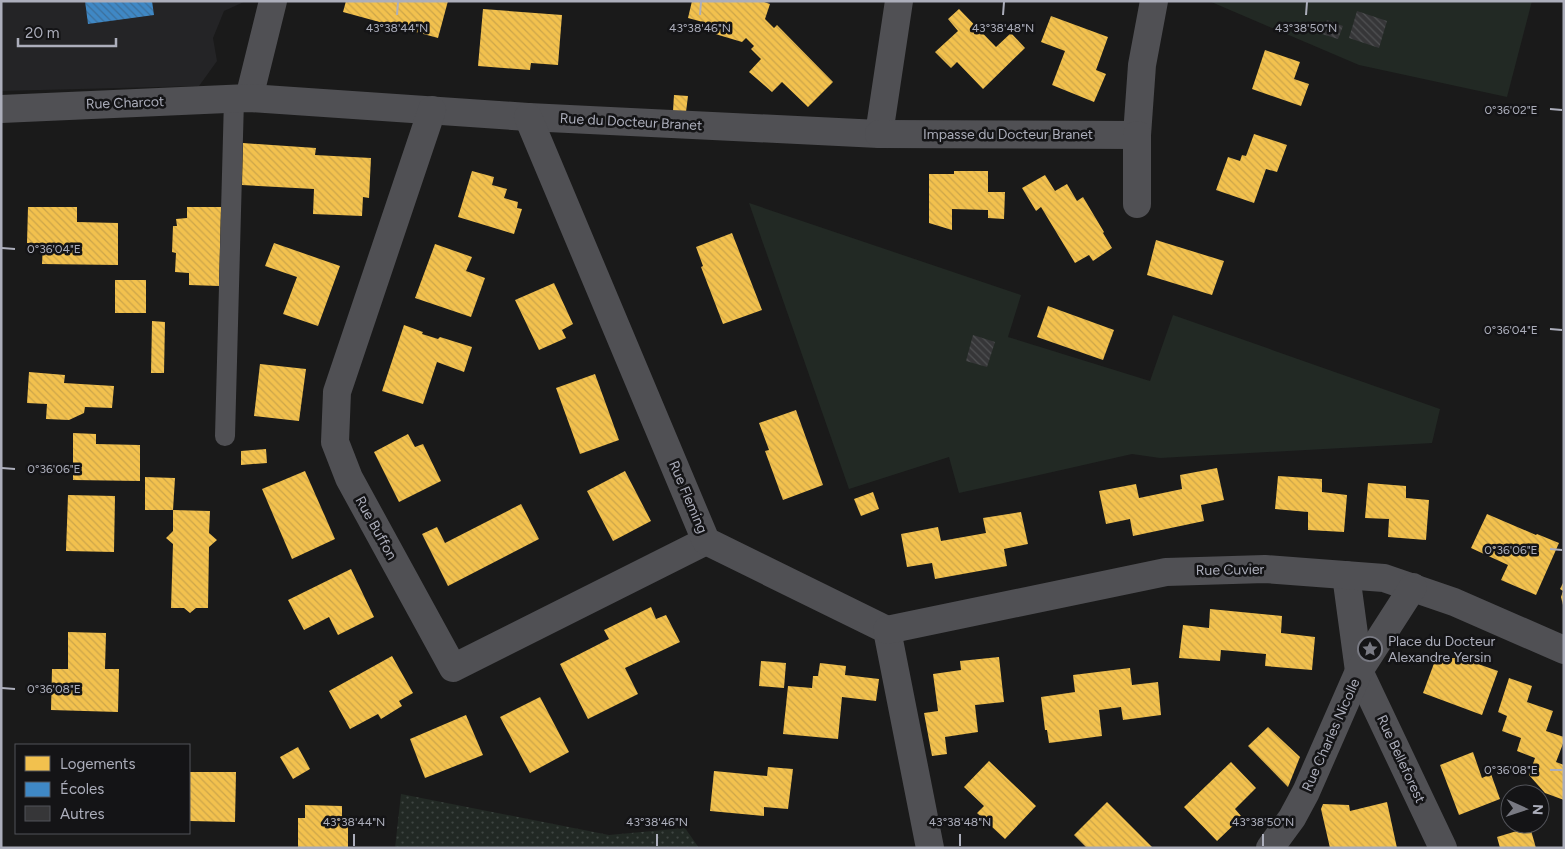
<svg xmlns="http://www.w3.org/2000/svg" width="1565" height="849" font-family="Figtree,sans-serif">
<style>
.built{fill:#242426}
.grass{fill:url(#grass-dots)}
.garden{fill:#222924}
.homes{fill:url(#homes-back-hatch)}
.schools{fill:url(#schools-back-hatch)}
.building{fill:url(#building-back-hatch)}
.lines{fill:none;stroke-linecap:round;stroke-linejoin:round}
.service{stroke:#505054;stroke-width:20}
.minor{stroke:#505054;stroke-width:28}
.ticks{fill:none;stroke:#acaebb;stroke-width:2}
.labels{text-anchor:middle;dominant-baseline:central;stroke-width:5;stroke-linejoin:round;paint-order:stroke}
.street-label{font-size:14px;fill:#acaebb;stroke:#141416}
.poi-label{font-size:14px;fill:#acaebb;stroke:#141416;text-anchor:start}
.ticks-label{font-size:12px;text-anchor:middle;fill:#acaebb;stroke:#141416;stroke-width:5;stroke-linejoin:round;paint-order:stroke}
</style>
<defs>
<pattern id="grass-dots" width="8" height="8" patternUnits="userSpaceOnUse" patternTransform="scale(1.25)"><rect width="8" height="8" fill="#222924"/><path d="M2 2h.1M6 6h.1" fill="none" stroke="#3f4642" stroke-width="1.8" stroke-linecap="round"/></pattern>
<pattern id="homes-back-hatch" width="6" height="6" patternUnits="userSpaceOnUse" patternTransform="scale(1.25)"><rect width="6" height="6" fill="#f2c14e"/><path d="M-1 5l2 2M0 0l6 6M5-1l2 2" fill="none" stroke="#cca54a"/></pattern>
<pattern id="schools-back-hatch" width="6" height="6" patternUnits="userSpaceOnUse" patternTransform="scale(1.25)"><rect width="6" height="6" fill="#3f88c5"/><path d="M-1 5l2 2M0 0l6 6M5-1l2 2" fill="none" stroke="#3c6f9b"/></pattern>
<pattern id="building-back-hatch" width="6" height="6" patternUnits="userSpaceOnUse" patternTransform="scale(1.25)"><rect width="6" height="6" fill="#363638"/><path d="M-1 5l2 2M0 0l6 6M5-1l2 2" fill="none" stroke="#505153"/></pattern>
</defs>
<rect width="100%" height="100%" fill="#1a1a1a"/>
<path class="built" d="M 1,1 L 246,1 L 224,11 L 213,38 L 217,61 L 199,86 L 1,91 Z"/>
<path class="grass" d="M 401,794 L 609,835 L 685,828 L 699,848 L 395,848 Z"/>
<g class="garden">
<path d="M 1209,1 L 1532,1 L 1507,97 L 1359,65 Z"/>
<path d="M 749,203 L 1021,295 L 1008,337 L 1150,381 L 1173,315 L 1440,409 L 1432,443 L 1160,458 L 1132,454 L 959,493 L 949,457 L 849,489 Z"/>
</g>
<g class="homes">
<path d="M 346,1 L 448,1 L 438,38 L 343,12 Z"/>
<path d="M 692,1 L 761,1 L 770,4 L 765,19 L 774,28 L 777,25 L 833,82 L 808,107 L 782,82 L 772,92 L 749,72 L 761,59 L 751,49 L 754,46 L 746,38 L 742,42 L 712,33 L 714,25 L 688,18 Z"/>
<path d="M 483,9 L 562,15 L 558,65 L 531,63 L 530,70 L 478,66 Z"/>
<path d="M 959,9 L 996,47 L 1011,33 L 1025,48 L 983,89 L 957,62 L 951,68 L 935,52 L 958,31 L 948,19 Z"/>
<path d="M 1051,16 L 1108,37 L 1096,70 L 1106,74 L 1094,102 L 1052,85 L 1065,51 L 1041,42 Z"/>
<path d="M 1265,50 L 1300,62 L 1294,79 L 1309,84 L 1301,106 L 1252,89 Z"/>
<path d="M 674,95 L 688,96 L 686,112 L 673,111 Z"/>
<path d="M 1254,134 L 1287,145 L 1277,172 L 1266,169 L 1254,203 L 1216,190 L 1228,157 L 1240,161 L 1242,155 L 1246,156 Z"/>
<path d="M 243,143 L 316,148 L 315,155 L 371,158 L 369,198 L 363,197 L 362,216 L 313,214 L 314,189 L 242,185 Z"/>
<path d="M 472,171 L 494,177 L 492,185 L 507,189 L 504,198 L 518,202 L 517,208 L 522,209 L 514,234 L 458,217 Z"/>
<path d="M 954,171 L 988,171 L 988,192 L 1005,192 L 1004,219 L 988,218 L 988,210 L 952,209 L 952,230 L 929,223 L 929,174 L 954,174 Z"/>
<path d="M 1045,175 L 1055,191 L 1067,184 L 1077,201 L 1083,197 L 1104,232 L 1103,233 L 1112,248 L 1093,261 L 1089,255 L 1075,263 L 1041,207 L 1036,211 L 1022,188 Z"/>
<path d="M 28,207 L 77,207 L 77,222 L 118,223 L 118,265 L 42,264 L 43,244 L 27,243 Z"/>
<path d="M 187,207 L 221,207 L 219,286 L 189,285 L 189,273 L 175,272 L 176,253 L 172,252 L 173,226 L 177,226 L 176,219 L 187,218 Z"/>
<path d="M 732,233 L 762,310 L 723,324 L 701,267 L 703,266 L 696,247 Z"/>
<path d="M 1156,240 L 1224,261 L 1212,295 L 1147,275 Z"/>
<path d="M 274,243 L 340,266 L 318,326 L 283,314 L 297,277 L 265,266 Z"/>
<path d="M 435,244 L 472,257 L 466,271 L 485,278 L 471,317 L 415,298 Z"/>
<rect x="115" y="280" width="31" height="33"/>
<path d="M 554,283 L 573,324 L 562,330 L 566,338 L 539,350 L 515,300 Z"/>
<path d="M 1048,306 L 1114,330 L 1103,360 L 1037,337 Z"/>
<path d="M 152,321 L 165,322 L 164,373 L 151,373 Z"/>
<path d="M 404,325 L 423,332 L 422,334 L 438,339 L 440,337 L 472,347 L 464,372 L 437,362 L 423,404 L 382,391 Z"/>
<path d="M 260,364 L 306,369 L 299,421 L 254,416 Z"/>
<path d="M 29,372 L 65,375 L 64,383 L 114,386 L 112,408 L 85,407 L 84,413 L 69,420 L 46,419 L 47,404 L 27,403 Z"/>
<path d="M 595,374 L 619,440 L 580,454 L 556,388 Z"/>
<path d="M 796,410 L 823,485 L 783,500 L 765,451 L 769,450 L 759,423 Z"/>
<path d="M 73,433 L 96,434 L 96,444 L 140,445 L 140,481 L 73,480 Z"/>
<path d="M 408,434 L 415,447 L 423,444 L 441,481 L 399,502 L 374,452 Z"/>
<path d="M 266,449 L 267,463 L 241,465 L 241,451 Z"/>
<path d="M 1217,468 L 1224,500 L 1201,505 L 1204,521 L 1133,536 L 1130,519 L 1106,524 L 1099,491 L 1136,484 L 1139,498 L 1182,489 L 1180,475 Z"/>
<path d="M 305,471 L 335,539 L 292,559 L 262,489 Z"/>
<path d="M 625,471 L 651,521 L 613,541 L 587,491 Z"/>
<path d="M 1278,476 L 1322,479 L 1322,492 L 1347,495 L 1344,532 L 1308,530 L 1308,512 L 1275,509 Z"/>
<path d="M 145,477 L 175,478 L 173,510 L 145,510 Z"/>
<path d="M 1368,483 L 1406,486 L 1406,498 L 1429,500 L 1426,540 L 1388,537 L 1389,519 L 1365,518 Z"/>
<path d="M 873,492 L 879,509 L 861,516 L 854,499 Z"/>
<path d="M 68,495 L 115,496 L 114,552 L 66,551 Z"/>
<path d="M 521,504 L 539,539 L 448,586 L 422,534 L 437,527 L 445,543 Z"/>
<path d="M 173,510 L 210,511 L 209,533 L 217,540 L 209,547 L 208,608 L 196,608 L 190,613 L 184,608 L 171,608 L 173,544 L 166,538 L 173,531 Z"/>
<path d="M 1021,512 L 1028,544 L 1004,549 L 1007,566 L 935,579 L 932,563 L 907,567 L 901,534 L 938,527 L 941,541 L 986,533 L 983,518 Z"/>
<path d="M 1487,514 L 1536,535 L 1537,534 L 1559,543 L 1536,595 L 1501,580 L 1508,565 L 1471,548 Z"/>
<path d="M 351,569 L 374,617 L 338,635 L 329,617 L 304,630 L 288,600 Z"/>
<path d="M 1564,581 L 1564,605 L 1563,605 L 1561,597 L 1563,591 L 1560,589 Z"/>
<path d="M 651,607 L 656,619 L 666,615 L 680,642 L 625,668 L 638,694 L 588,719 L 560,664 L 609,639 L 604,630 Z"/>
<path d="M 1210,609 L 1282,616 L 1281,633 L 1315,637 L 1312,670 L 1265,666 L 1266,654 L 1221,650 L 1220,661 L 1179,658 L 1183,625 L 1209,628 Z"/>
<path d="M 68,632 L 106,633 L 105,669 L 119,669 L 118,712 L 51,710 L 52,669 L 68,669 Z"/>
<path d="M 392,656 L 413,693 L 399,701 L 402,706 L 381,719 L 378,714 L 350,729 L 329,691 Z"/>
<path d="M 999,657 L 1004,702 L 975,705 L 978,732 L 945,737 L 947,754 L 932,756 L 924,713 L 938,711 L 933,674 L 961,670 L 960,661 Z"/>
<path d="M 1436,658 L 1461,658 L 1498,671 L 1482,715 L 1423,693 Z"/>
<path d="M 761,661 L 786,663 L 784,688 L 759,686 Z"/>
<path d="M 820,663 L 846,666 L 845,675 L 879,679 L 876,701 L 842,697 L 838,739 L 783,734 L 788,686 L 812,688 L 813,676 L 818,676 Z"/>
<path d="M 1130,668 L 1132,685 L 1158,682 L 1161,715 L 1123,720 L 1121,707 L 1099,710 L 1102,736 L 1049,743 L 1047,730 L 1045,730 L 1041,697 L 1075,692 L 1073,675 Z"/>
<path d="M 1509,678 L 1532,686 L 1527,702 L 1553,711 L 1546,731 L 1564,737 L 1564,741 L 1556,762 L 1564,765 L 1564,800 L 1545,793 L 1529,775 L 1535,758 L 1517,751 L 1521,738 L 1502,731 L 1507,716 L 1498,712 Z"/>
<path d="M 540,697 L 569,752 L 530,773 L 500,717 Z"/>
<path d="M 466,715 L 483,755 L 425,778 L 410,739 Z"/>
<path d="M 1268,727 L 1300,757 L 1288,787 L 1248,746 Z"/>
<path d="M 298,747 L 310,769 L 293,779 L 280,757 Z"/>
<path d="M 1473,752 L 1482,778 L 1491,774 L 1500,799 L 1459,815 L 1440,765 Z"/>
<path d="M 989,761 L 1036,806 L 1005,839 L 977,813 L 984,806 L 964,787 Z"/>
<path d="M 1231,762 L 1256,788 L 1235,809 L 1242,817 L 1217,841 L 1184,807 Z"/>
<path d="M 768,767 L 793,769 L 788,809 L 764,807 L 764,816 L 710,811 L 714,771 L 767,776 Z"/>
<path d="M 189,772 L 236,772 L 235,822 L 189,821 Z"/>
<path d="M 1107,802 L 1153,848 L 1087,848 L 1074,835 Z"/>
<path d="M 1387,802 L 1397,848 L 1330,848 L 1321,809 L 1323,804 L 1349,805 L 1350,811 Z"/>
<path d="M 305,805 L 342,806 L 342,818 L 348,818 L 348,848 L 298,848 L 298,818 L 305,818 Z"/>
<path d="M 1530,827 L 1536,848 L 1500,848 L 1497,837 Z"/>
</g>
<path class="schools" d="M 85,1 L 152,1 L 154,15 L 88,24 Z"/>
<g class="building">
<path d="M 1357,11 L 1387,21 L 1379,48 L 1349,38 Z"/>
<path d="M 1327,20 L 1343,26 L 1338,39 L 1322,34 Z"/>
<path d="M 973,335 L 995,342 L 987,367 L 966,361 Z"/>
</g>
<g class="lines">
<path class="service" d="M 225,436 L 234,99"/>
<g class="minor">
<path d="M 249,98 L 273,1"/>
<path d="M 1,109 L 249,98 L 528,117 L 879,134 L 899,1"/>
<path d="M 432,110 L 337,392 L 335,442 L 349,478 L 453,668 L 706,541"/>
<path d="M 528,117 L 706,541 L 887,630 L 930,848"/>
<path d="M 879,134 L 1137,135 L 1142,65 L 1154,1"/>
<path d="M 1137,204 L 1137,135"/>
<path d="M 1346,575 L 1359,671 L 1443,848"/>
<path d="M 887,630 L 1166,572 L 1265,569 L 1384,578 L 1454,602 L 1564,650"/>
<path d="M 1270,848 L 1292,818 L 1306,792 L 1359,671 L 1413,587"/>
</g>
</g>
<path class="ticks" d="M 397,15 L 398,2M 700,15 L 701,2M 1003,15 L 1004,2M 1306,15 L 1307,2M 1550,109 L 1562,110M 2,248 L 15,249M 1550,329 L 1562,330M 2,468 L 15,469M 1550,549 L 1562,550M 2,688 L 15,689M 1550,770 L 1562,770M 354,846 L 354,834M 657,846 L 657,834M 960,846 L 960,834M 1263,846 L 1263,834"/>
<defs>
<symbol id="sight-ring" viewBox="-11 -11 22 22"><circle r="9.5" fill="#141416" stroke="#797a83" stroke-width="1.5"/><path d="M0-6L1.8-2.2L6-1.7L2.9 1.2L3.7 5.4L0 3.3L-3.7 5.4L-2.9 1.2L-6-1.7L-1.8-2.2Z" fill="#797a83"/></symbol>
</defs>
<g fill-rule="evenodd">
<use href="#sight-ring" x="1356" y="635" width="28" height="28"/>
</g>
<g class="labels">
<g class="street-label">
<text transform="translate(125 103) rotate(-2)">Rue Charcot</text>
<text transform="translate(631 122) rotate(3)">Rue du Docteur Branet</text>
<text x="1008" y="134">Impasse du Docteur Branet</text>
<text transform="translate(688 497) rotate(67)">Rue Fleming</text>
<text transform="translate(376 528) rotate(61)">Rue Buffon</text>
<text transform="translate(1230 570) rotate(-1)">Rue Cuvier</text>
<text transform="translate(1331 735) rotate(-66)">Rue Charles Nicolle</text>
<text transform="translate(1401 759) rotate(65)">Rue Belleforest</text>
</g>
<g class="poi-label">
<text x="1388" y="641">Place du Docteur<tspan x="1388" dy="16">Alexandre Yersin</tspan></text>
</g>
</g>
<g class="ticks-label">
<text x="397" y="32">43°38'44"N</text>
<text x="700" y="32">43°38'46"N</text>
<text x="1003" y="32">43°38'48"N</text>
<text x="1306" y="32">43°38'50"N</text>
<text x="1511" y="114">0°36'02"E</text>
<text x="54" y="253">0°36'04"E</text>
<text x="1511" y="334">0°36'04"E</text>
<text x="54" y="473">0°36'06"E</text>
<text x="1511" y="554">0°36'06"E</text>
<text x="54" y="693">0°36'08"E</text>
<text x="1511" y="774">0°36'08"E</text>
<text x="354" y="826">43°38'44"N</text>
<text x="657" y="826">43°38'46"N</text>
<text x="960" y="826">43°38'48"N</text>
<text x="1263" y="826">43°38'50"N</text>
</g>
<rect width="1565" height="849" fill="none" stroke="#acaebb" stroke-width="5"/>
<rect x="15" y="744" width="175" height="90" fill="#141416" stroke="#515258"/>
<rect x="25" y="756" width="25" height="15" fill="#f2c14e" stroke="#515258"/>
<text x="60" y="769" font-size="15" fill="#acaebb">Logements</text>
<rect x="25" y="782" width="25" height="15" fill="#3f88c5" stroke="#515258"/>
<text x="60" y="794" font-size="15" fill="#acaebb">Écoles</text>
<rect x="25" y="806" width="25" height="15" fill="#363638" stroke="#515258"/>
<text x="60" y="819" font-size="15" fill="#acaebb">Autres</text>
<g transform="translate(1525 809) rotate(93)"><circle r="24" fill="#141416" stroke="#515258"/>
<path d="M0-4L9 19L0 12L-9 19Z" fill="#797a83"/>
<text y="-8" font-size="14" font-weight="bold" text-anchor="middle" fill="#acaebb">N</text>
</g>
<path d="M18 38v8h98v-8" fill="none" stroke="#acaebb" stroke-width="2.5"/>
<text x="25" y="38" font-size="15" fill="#acaebb" stroke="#141416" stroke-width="4" paint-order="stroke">20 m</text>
</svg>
